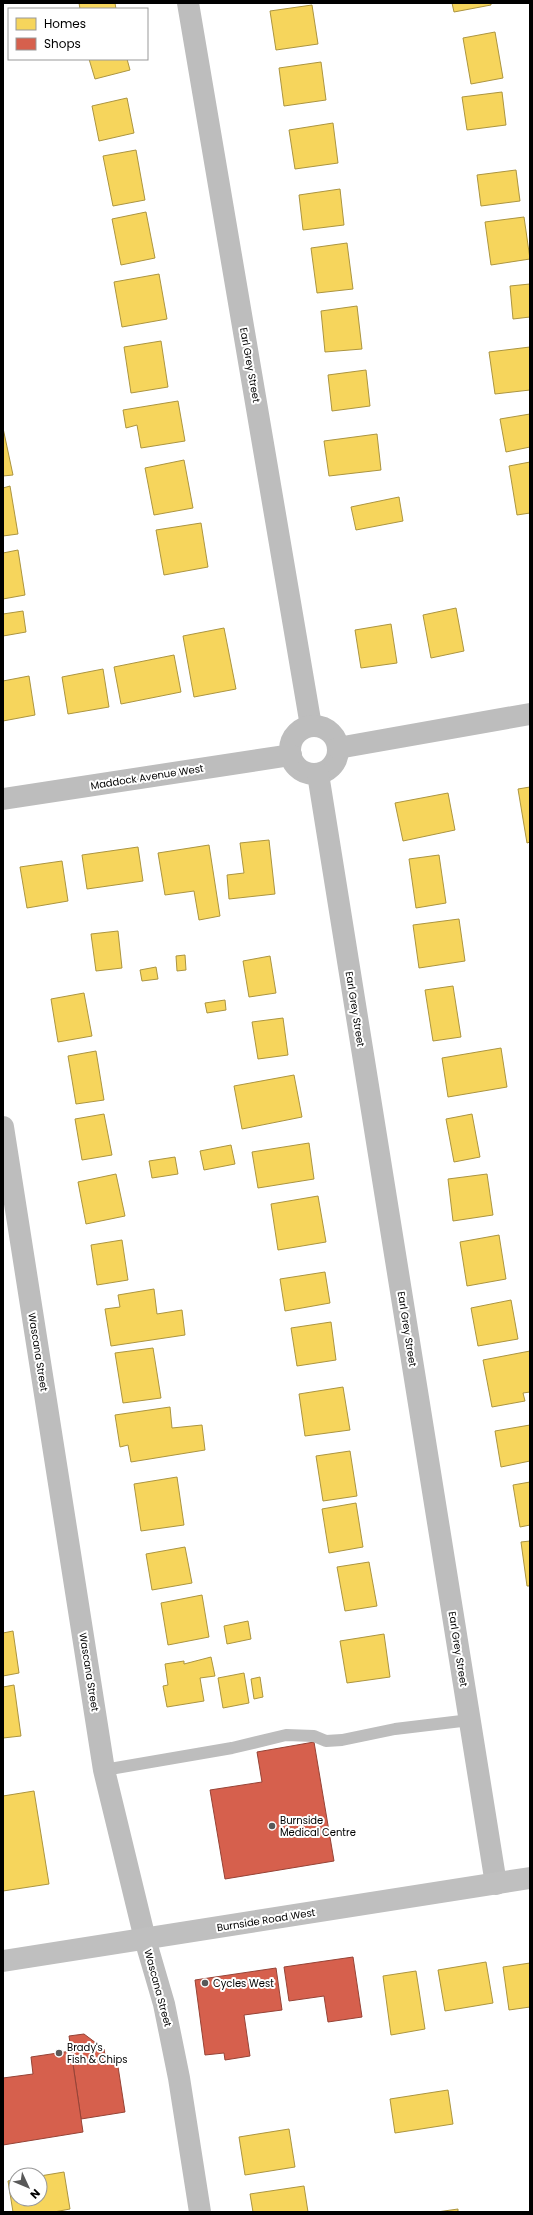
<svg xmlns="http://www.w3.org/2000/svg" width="533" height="2215" font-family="Poppins,sans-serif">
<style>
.homes{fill:#f6d55c;stroke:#ac9540}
.shops{fill:#d6604d;stroke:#964336}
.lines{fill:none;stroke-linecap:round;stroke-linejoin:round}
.lane{stroke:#bdbdbd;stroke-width:12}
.street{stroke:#bdbdbd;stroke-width:22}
.secondary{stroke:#bfbfbf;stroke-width:22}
.poi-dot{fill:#595959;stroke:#fff;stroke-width:1.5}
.labels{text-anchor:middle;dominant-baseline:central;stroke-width:4;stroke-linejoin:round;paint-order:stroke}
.street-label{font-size:10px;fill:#000;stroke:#fff}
.poi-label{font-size:10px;fill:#000;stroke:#fff;text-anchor:start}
</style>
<rect width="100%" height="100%" fill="#fff"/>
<g class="homes">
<path d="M 79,3 L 115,3 L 116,9 L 80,9 Z"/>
<path d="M 452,3 L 491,3 L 491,5 L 454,12 Z"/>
<path d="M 312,5 L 318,44 L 276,50 L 270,11 Z"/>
<path d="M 495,32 L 503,78 L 471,84 L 463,38 Z"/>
<path d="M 89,59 L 127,59 L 130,70 L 95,79 Z"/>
<path d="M 321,62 L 326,100 L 284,106 L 279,68 Z"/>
<path d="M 502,92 L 506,125 L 467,130 L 462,97 Z"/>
<path d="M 127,98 L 134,133 L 99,141 L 92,106 Z"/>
<path d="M 333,123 L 338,163 L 295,169 L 289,130 Z"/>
<path d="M 136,150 L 145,200 L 113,206 L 103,156 Z"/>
<path d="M 516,170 L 520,201 L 481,206 L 477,175 Z"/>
<path d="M 340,189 L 344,225 L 303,230 L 299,195 Z"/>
<path d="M 146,212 L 155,258 L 121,265 L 112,219 Z"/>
<path d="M 524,217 L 530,259 L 491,265 L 485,222 Z"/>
<path d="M 347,243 L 353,289 L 317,293 L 311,248 Z"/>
<path d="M 159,274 L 167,319 L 122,327 L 114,282 Z"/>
<path d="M 530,284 L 530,317 L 513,319 L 510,286 Z"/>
<path d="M 357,306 L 362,349 L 325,352 L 321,311 Z"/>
<path d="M 161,341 L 168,387 L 131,393 L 124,347 Z"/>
<path d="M 530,347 L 530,390 L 495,394 L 489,352 Z"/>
<path d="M 366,370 L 370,406 L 332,411 L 328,375 Z"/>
<path d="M 178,401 L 185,441 L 141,448 L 137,425 L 126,428 L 123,410 Z"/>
<path d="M 530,414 L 530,447 L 506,452 L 500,419 Z"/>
<path d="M 3,428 L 13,475 L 3,476 Z"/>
<path d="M 377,434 L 381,470 L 329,476 L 324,441 Z"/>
<path d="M 184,460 L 193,508 L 154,515 L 145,468 Z"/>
<path d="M 530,462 L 530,513 L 517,515 L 509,466 Z"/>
<path d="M 10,486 L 18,534 L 3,536 L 3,488 Z"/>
<path d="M 399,497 L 403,521 L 356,530 L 351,507 Z"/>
<path d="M 201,523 L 208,567 L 164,575 L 156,530 Z"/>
<path d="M 18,550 L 25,595 L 3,599 L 3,553 Z"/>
<path d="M 456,608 L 464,651 L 431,658 L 423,615 Z"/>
<path d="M 23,611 L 26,632 L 3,636 L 3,614 Z"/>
<path d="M 391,624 L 397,663 L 361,668 L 355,630 Z"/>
<path d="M 224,628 L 236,689 L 194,697 L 183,636 Z"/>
<path d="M 174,655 L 181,692 L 121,704 L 114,667 Z"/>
<path d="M 103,669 L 109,707 L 68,714 L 62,677 Z"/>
<path d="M 29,676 L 35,715 L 3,721 L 3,681 Z"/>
<path d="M 530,787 L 530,842 L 527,843 L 518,789 Z"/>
<path d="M 448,793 L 455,830 L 403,841 L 395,803 Z"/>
<path d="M 269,840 L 275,894 L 229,899 L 227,875 L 244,873 L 240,843 Z"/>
<path d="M 209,845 L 220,916 L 199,920 L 194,891 L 165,895 L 158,853 Z"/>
<path d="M 138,847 L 143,881 L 87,889 L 82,855 Z"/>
<path d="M 439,855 L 446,903 L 416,908 L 409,859 Z"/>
<path d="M 62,861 L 68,901 L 27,908 L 20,867 Z"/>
<path d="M 459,919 L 465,961 L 419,968 L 413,925 Z"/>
<path d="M 118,931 L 122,968 L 96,971 L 91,934 Z"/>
<path d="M 185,955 L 186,970 L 177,971 L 176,956 Z"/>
<path d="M 270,956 L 276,993 L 249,997 L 243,961 Z"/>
<path d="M 156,967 L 158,979 L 142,981 L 140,970 Z"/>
<path d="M 453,986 L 461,1037 L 433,1041 L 425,990 Z"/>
<path d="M 84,993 L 92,1036 L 58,1042 L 51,999 Z"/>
<path d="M 225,1000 L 226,1010 L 207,1013 L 205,1003 Z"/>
<path d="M 283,1018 L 288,1055 L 258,1059 L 252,1022 Z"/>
<path d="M 501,1048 L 507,1087 L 448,1097 L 442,1058 Z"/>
<path d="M 96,1051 L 104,1100 L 76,1104 L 68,1056 Z"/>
<path d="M 294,1075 L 302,1117 L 242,1129 L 234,1086 Z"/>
<path d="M 104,1114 L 112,1155 L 82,1160 L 75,1119 Z"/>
<path d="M 472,1114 L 480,1157 L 454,1162 L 446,1119 Z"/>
<path d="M 309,1143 L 314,1179 L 258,1188 L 252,1152 Z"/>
<path d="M 231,1145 L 235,1164 L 204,1170 L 200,1151 Z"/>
<path d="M 175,1157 L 178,1174 L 152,1178 L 149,1161 Z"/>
<path d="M 116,1174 L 125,1216 L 86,1224 L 78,1182 Z"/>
<path d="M 487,1174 L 493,1215 L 453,1221 L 448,1179 Z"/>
<path d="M 318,1196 L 326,1242 L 278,1250 L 271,1204 Z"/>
<path d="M 499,1235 L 506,1279 L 467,1286 L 460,1242 Z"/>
<path d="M 122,1240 L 128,1280 L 97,1285 L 91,1245 Z"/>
<path d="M 325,1272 L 330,1303 L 285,1311 L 280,1279 Z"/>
<path d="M 154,1289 L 157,1314 L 182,1310 L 185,1335 L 111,1346 L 105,1309 L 120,1307 L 118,1295 Z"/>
<path d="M 511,1300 L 518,1339 L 478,1346 L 471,1308 Z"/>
<path d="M 331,1322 L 336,1360 L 297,1366 L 291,1328 Z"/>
<path d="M 153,1348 L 161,1398 L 123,1403 L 115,1353 Z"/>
<path d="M 530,1351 L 530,1392 L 523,1393 L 525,1401 L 492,1407 L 483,1360 Z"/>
<path d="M 343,1387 L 350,1430 L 305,1436 L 299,1394 Z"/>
<path d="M 170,1407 L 172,1428 L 202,1425 L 205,1450 L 131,1462 L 128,1445 L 120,1447 L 115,1415 Z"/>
<path d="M 530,1425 L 530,1461 L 501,1467 L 495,1431 Z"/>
<path d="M 350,1451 L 357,1496 L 323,1501 L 316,1456 Z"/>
<path d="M 177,1477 L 184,1525 L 141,1531 L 134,1484 Z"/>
<path d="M 530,1482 L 530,1525 L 520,1527 L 513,1485 Z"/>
<path d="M 356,1503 L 363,1547 L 329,1553 L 322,1509 Z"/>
<path d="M 530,1541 L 530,1586 L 527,1586 L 521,1542 Z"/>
<path d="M 185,1547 L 192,1583 L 152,1590 L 146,1554 Z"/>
<path d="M 369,1562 L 377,1606 L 345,1611 L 337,1567 Z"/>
<path d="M 202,1595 L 209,1637 L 168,1645 L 161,1603 Z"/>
<path d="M 248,1621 L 251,1639 L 227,1644 L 224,1626 Z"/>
<path d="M 13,1631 L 19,1673 L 3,1676 L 3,1633 Z"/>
<path d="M 384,1634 L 390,1677 L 347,1683 L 340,1641 Z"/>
<path d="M 211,1657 L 215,1676 L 200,1678 L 204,1701 L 167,1707 L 163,1686 L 168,1685 L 165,1664 L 184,1661 L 184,1664 Z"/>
<path d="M 244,1673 L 249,1703 L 223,1708 L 218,1678 Z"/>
<path d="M 260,1677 L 263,1697 L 254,1699 L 251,1679 Z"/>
<path d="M 14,1685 L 21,1736 L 3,1738 L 3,1687 Z"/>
<path d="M 34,1791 L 49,1884 L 3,1891 L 3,1796 Z"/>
<path d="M 486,1962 L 493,2003 L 445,2011 L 438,1970 Z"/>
<path d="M 530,1963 L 530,2007 L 509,2010 L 503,1967 Z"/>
<path d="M 416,1971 L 425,2029 L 391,2035 L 383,1976 Z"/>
<path d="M 448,2090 L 453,2124 L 395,2133 L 390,2099 Z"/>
<path d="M 289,2129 L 295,2167 L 245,2175 L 239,2137 Z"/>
<path d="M 64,2172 L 70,2209 L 54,2212 L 13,2212 L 8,2181 L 16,2179 L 16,2199 L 40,2199 L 40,2176 Z"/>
<path d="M 304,2186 L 308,2212 L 253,2212 L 250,2194 Z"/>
<path d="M 458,2209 L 458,2212 L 437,2212 Z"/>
</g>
<g class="shops">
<path d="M 314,1742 L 334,1861 L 225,1879 L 210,1790 L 262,1782 L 257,1752 Z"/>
<path d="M 353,1957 L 362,2017 L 328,2022 L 324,1996 L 289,2001 L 284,1967 Z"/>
<path d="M 276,1968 L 282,2010 L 244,2015 L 250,2056 L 225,2060 L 224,2053 L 205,2055 L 195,1980 Z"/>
<path d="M 84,2034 L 104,2049 L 106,2061 L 117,2060 L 125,2112 L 81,2119 L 69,2036 Z"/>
<path d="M 71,2051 L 83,2132 L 3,2145 L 3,2078 L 33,2074 L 31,2057 Z"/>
</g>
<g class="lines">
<path class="lane" d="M 104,1770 L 232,1748 L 286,1735 L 314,1736 L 326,1741 L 342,1740 L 395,1729 L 470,1720"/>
<g class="street">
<path d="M 188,3 L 311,726"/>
<circle cx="314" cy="750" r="24"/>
<path d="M 338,748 L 530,714"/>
<path d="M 318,774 L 496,1884"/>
<path d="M 3,799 L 291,755"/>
<path d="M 3,1127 L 104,1770 L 145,1939 L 164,2004 L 179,2078 L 200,2212"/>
</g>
<path class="secondary" d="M 3,1961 L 530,1878"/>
</g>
<g class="poi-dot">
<circle cx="272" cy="1826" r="4"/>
<circle cx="205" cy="1983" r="4"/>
<circle cx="59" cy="2053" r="4"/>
</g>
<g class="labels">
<g class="street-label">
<text transform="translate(250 365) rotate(80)">Earl Grey Street</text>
<text transform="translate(147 777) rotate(-9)">Maddock Avenue West</text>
<text transform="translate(355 1009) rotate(81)">Earl Grey Street</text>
<text transform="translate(407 1329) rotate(81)">Earl Grey Street</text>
<text transform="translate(38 1352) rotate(81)">Wascana Street</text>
<text transform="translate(458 1649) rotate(81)">Earl Grey Street</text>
<text transform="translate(89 1672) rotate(81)">Wascana Street</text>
<text transform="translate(266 1920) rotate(-9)">Burnside Road West</text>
<text transform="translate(158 1988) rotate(75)">Wascana Street</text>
</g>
<g class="poi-label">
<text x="280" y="1820">Burnside<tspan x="280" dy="12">Medical Centre</tspan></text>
<text x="213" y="1983">Cycles West</text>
<text x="67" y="2047">Brady's<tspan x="67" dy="12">Fish &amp; Chips</tspan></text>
</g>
</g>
<rect width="533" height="2215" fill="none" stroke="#000000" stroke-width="8"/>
<rect x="8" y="8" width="140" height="52" fill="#ffffff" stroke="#999999"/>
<rect x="16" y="18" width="20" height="12" fill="#f6d55c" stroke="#999999"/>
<text x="44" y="28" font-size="12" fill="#000000">Homes</text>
<rect x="16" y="38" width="20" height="12" fill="#d6604d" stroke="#999999"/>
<text x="44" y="48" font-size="12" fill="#000000">Shops</text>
<g transform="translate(28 2187) rotate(134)"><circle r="19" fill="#ffffff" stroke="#999999"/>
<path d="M0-3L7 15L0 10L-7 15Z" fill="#595959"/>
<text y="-6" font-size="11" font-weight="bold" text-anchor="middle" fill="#000000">N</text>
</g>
</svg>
